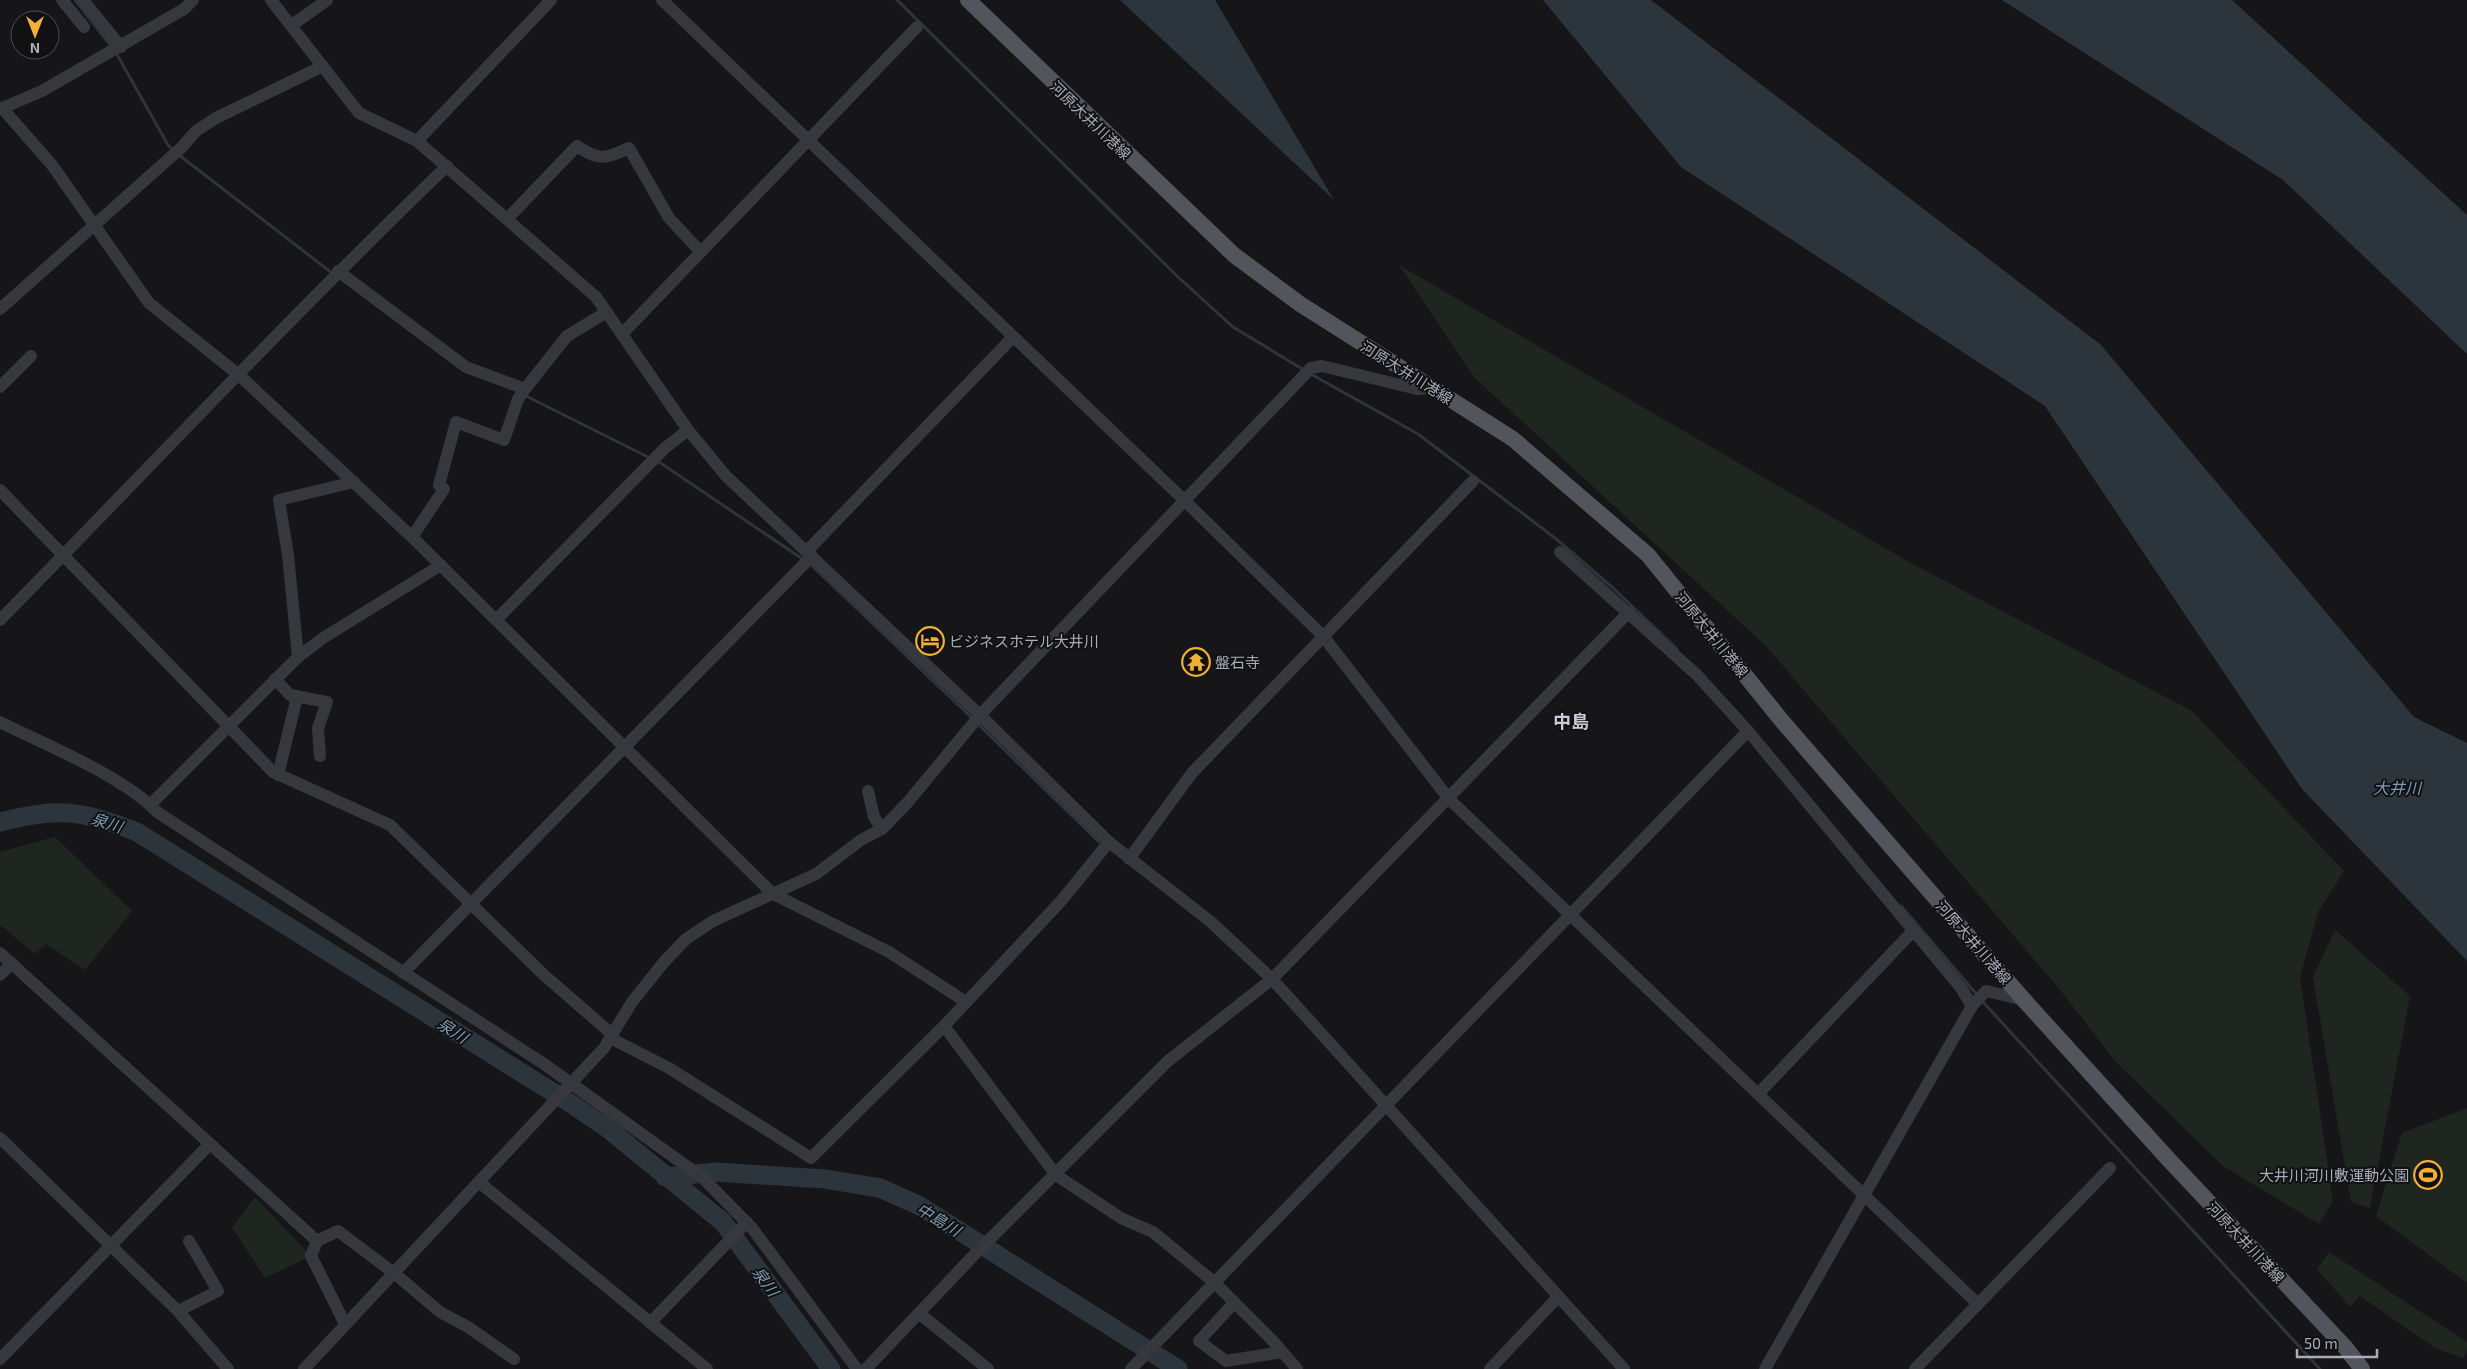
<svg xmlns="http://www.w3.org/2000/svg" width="2467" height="1369" font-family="'Exo 2','Noto Sans JP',sans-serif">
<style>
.green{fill:#1e261f}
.water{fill:#2c353c}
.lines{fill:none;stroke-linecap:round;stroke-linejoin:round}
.stream{stroke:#2c353c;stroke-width:3}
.river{stroke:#2c353c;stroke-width:19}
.minor{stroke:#37383d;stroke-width:12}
.major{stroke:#53555c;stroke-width:16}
.labels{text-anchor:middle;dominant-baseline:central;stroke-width:4;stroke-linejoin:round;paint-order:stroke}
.street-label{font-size:15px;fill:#a8adb8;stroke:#111113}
.poi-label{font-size:15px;fill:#a8adb8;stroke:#111113;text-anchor:start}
.water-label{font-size:16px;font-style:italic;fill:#7f9bb3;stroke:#111113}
.quarter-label{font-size:18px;font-weight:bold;fill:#c9ccd4;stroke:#111113}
</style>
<rect width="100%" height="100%" fill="#161618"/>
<g class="green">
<path d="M 1399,265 L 1909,562 L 2192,711 L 2344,871 L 2318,912 L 2300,977 L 2333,1201 L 2319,1224 L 2223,1166 L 2116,1062 L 2060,990 L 1767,647 L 1474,377 Z"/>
<path d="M 55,837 L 132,911 L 85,970 L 46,944 L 35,954 L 0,925 L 0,852 Z"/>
<path d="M 2335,930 L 2410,996 L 2370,1208 L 2351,1202 L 2313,977 Z"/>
<path d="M 2467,1108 L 2467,1283 L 2376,1216 L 2402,1133 Z"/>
<path d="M 255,1197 L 311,1256 L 265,1278 L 232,1227 Z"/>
<path d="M 2329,1252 L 2467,1342 L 2467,1350 L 2463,1358 L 2435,1348 L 2360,1296 L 2350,1307 L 2317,1269 Z"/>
</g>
<g class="water">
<path d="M 1120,0 L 1215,0 L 1334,200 Z"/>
<path d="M 1543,0 L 1651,0 L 2101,345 L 2414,717 L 2467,743 L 2467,961 L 2302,789 L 2045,406 L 1681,167 Z"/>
<path d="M 2002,0 L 2232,0 L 2467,215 L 2467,354 L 2283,180 Z"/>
</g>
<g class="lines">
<g class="stream">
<path d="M 75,0 L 111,46"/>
<path d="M 897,0 L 1177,276 L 1233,327 L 1304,370"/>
<path d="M 115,51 L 168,145 L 174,151"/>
<path d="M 179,155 L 332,273"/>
<path d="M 1309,373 L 1418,434 L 1555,538 L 1613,588 L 1677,649"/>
<path d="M 524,395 L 650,458"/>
<path d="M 656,460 L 804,560"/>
<path d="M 809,563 L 973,719"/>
<path d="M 978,724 L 1099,842"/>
<path d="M 1901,906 L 1978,996"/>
<path d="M 1982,1001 L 2320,1369"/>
</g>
<g class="river">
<path d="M 0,822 C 58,807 82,810 137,832 L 570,1103 L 607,1128 L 723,1222 L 831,1369"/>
<path d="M 665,1177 L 715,1172 L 825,1179 L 880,1188 L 920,1206 L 1178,1369"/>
</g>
<g class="minor">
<path d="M 62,0 L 84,27"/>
<path d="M 83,0 L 121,47"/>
<path d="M 271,0 L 359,113 L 417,141 L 596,297 L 688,430 L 726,476 L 980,715 L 1109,842 L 1211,922 L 1272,979 L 1624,1369"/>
<path d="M 662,0 L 1185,501 L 1323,636 L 1449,799 L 1978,1304"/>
<path d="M 292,25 L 327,0"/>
<path d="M 2,108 L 52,165 L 149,303 L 239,375 L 412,537 L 773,894 L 889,952 L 966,1002"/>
<path d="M 0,109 L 42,91 L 184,9 L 193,0"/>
<path d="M 417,141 L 551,0"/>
<path d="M 507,219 L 577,146 C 598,161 606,159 629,148 L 669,218 L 700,251"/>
<path d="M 338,271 L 466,367 L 525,389 L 567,336 L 607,312"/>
<path d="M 0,309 L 181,148 L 196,131 L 216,118 L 323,66"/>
<path d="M 622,334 L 917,27"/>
<path d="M 0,387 L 31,356"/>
<path d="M 0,490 L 273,772 L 390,825 L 544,975 L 613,1035"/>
<path d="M 412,537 L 444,489 L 439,485 L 456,422 L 504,440 L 518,399 L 525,389"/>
<path d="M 807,551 L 1013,337"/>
<path d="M 1560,552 L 1697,675 L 1748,731 L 1961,988 L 1972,1006"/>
<path d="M 0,620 C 149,468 294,313 447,166"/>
<path d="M 496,620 L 665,448 L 688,430"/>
<path d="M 298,657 L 288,555 L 279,500 L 354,482"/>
<path d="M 275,679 L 290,695 L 327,702 L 318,728 L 320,756"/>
<path d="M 0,722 C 44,744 125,777 157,812 L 544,1064 L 703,1178 L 752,1228 L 857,1369"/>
<path d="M 278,775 L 297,697"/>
<path d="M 868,791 L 874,817 L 882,829"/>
<path d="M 150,805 L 298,657 L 323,638 L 441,565"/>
<path d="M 1109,842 L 1062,900 L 944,1026 L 1056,1175 L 1121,1218 L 1153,1232 L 1215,1283 L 1272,1340 L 1297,1369"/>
<path d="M 1129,859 L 1192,773 L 1473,481"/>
<path d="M 0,953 L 317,1241 L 338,1231 L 394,1273 L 440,1312 L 468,1327 L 514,1359"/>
<path d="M 403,973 L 812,556"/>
<path d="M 0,975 L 12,963"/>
<path d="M 610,1038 L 669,1068 L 811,1158 L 944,1026"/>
<path d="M 1758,1094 L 1913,931"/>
<path d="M 0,1138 L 178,1311 L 228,1369"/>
<path d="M 479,1182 L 707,1369"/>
<path d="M 317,1241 L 311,1256 L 345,1324"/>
<path d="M 1234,1303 L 1199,1341 L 1226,1361 L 1282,1352"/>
<path d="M 178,1311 L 218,1291 L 189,1241"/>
<path d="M 920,1314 L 988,1369"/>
<path d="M 650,1323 L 747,1222"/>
<path d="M 0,1359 L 210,1144"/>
<path d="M 304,1369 L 604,1048 L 632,1002 L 664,962 L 686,939 L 713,921 L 816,874 L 861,840 L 882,829 L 908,802 L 980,715 L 1311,368 L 1322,366 L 1417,389 L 1432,388"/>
<path d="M 866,1369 L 974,1255 L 1168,1061 L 1272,979 L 1629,612"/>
<path d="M 1131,1369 L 1748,731"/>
<path d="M 1490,1369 L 1558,1297"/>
<path d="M 1765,1369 L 1972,1006 L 1986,991 L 2024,1000"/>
<path d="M 1915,1369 L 2110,1168"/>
</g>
<path class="major" d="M 968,0 L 1234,255 L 1300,304 L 1513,439 L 1648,555 L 1782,721 L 2024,1000 L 2171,1162 L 2345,1347 L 2362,1369"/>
</g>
<defs>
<symbol id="hotel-ring" viewBox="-11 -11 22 22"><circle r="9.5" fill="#111113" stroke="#f2b134" stroke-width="1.5"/><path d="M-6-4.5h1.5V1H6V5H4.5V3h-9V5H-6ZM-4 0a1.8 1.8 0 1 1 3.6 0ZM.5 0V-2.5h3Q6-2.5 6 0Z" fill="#f2b134"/></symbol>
<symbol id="temple-ring" viewBox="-11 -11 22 22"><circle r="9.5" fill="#111113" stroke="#f2b134" stroke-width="1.5"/><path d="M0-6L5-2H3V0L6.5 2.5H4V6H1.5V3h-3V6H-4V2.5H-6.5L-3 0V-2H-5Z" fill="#f2b134"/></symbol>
<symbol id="stadium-ring" viewBox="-11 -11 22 22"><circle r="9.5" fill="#111113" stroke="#f2b134" stroke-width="1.5"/><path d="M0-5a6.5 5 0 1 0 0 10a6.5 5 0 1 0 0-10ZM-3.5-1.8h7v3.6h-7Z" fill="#f2b134"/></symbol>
</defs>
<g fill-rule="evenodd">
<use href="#hotel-ring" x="914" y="625" width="32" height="32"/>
<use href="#temple-ring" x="1180" y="646" width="32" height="32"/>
<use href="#stadium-ring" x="2412" y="1159" width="32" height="32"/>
</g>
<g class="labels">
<g class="street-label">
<text transform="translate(1091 120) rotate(44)">河原大井川港線</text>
<text transform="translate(1407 372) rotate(32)">河原大井川港線</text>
<text transform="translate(1712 634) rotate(51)">河原大井川港線</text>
<text transform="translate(1974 942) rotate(49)">河原大井川港線</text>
<text transform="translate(2246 1242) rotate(47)">河原大井川港線</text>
</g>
<g class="poi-label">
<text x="949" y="641">ビジネスホテル大井川</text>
<text x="1215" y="662">盤石寺</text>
<text x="2409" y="1175" text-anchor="end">大井川河川敷運動公園</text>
</g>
<g class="water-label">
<text x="2397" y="787">大井川</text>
<text transform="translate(107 822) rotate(17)">泉川</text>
<text transform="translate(453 1030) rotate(32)">泉川</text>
<text transform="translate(939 1219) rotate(31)">中島川</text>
<text transform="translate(766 1281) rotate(54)">泉川</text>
</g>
<g class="quarter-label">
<text x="1571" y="721">中島</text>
</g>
</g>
<g transform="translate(35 35) rotate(180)"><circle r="24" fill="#111113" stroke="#4d4f55"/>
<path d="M0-4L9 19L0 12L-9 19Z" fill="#f2b134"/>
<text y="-8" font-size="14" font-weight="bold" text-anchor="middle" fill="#a8adb8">N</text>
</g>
<path d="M2297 1349v8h80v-8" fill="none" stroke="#a8adb8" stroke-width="2.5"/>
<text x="2304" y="1349" font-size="15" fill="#a8adb8" stroke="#111113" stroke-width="4" paint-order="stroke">50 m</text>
</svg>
